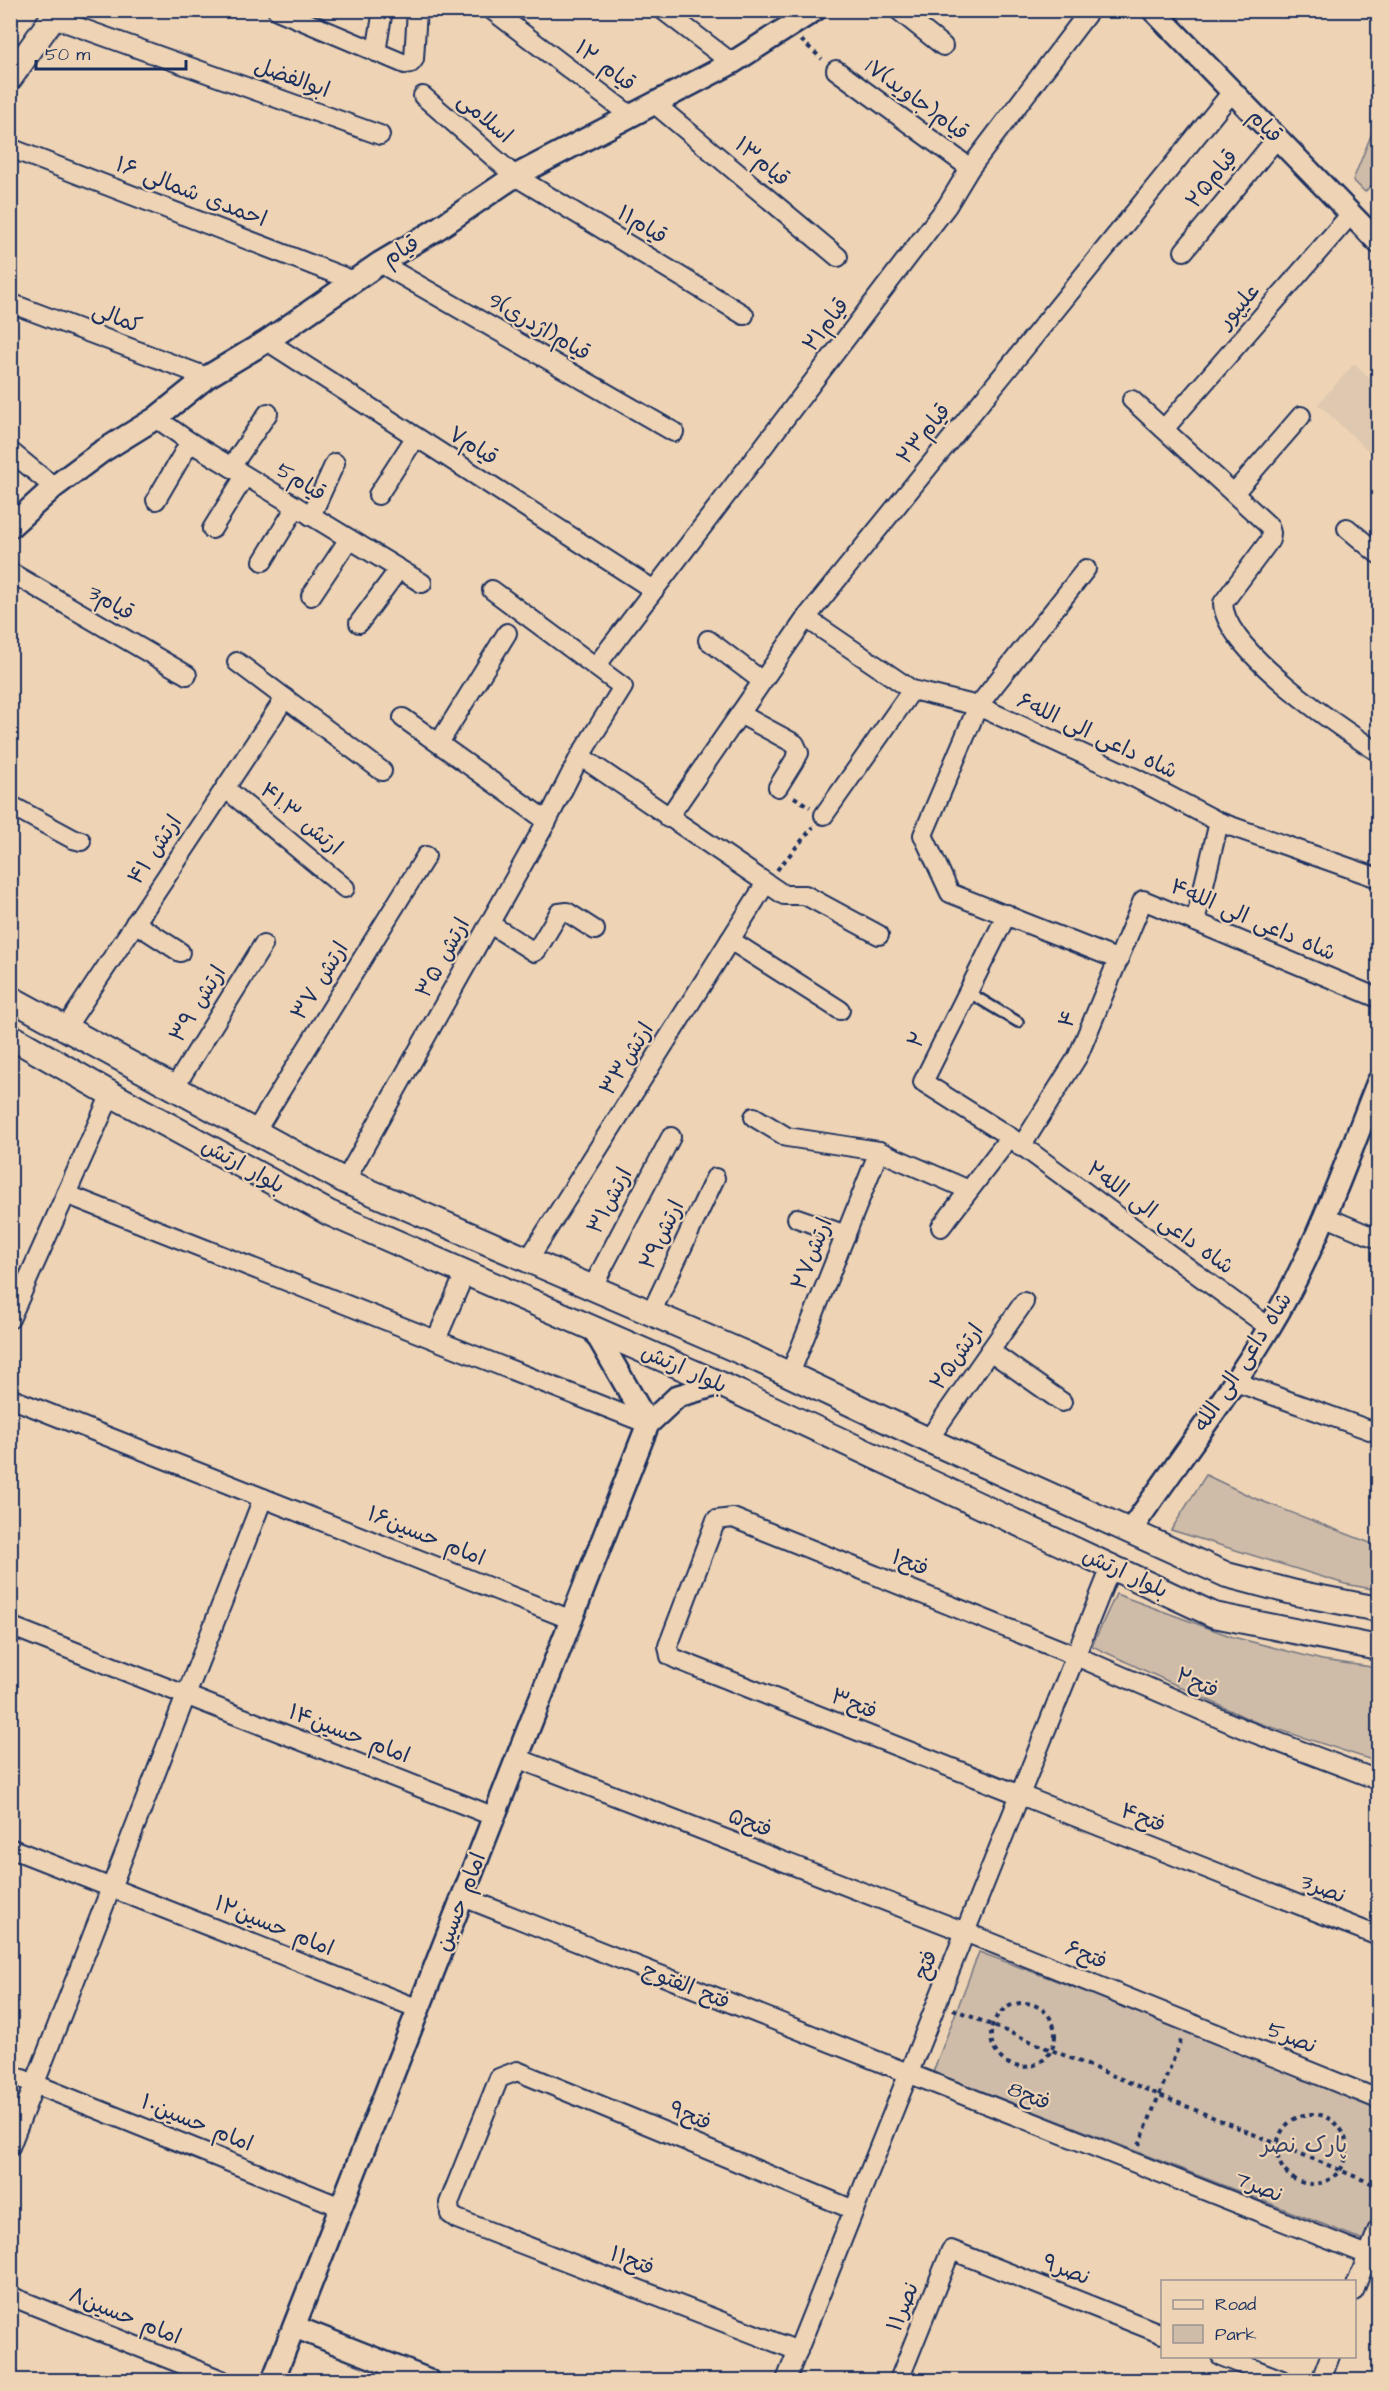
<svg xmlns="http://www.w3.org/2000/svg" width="1389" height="2391" font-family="'Architects Daughter','Playpen Sans Arabic',sans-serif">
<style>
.built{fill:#dec8af}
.green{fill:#cfbca8;stroke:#757683;stroke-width:1.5}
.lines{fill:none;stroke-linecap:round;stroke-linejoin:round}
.service-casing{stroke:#1b2f5e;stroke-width:14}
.minor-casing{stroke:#1b2f5e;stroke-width:22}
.tertiary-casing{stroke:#1b2f5e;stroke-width:26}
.secondary-casing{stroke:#1b2f5e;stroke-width:28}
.path{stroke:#1b2f5e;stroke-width:4;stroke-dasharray:4.5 4.5;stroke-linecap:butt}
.service{stroke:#eed4b5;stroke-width:9}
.minor{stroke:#eed4b5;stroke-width:18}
.tertiary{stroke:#eed4b5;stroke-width:21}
.secondary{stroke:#eed4b5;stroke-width:24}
.labels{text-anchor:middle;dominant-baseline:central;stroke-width:4.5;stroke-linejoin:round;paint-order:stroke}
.street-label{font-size:22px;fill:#1b2f5e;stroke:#eed4b5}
.park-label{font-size:22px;fill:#364469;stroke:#eed4b5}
</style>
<rect width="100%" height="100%" fill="#eed4b5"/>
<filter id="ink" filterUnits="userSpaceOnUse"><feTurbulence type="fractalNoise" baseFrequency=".0167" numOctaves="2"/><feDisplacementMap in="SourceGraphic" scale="12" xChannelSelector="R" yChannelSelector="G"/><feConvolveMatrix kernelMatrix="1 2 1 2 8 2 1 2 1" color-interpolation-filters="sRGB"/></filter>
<g filter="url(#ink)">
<path class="built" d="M 1354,364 L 1378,386 L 1378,460 L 1318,404 Z"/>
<g class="green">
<path d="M 1378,118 L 1378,178 L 1365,192 L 1353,180 Z"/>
<path d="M 1206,1475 L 1254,1498 L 1378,1546 L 1378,1590 L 1345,1584 L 1171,1530 Z"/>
<path d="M 1116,1594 L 1233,1637 L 1322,1660 L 1378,1668 L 1378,1762 L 1253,1721 L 1092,1646 Z"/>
<path d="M 979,1952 L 1378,2100 L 1378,2226 L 1371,2243 L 933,2072 Z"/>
</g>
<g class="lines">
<defs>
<path id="service" d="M 968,992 L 1018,1022"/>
<g id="minor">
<path d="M 277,10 L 405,64 L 411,63 L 414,59 L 417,10"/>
<path d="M 492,10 L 631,116"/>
<path d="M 663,10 L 732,63"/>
<path d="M 898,10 L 943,46"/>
<path d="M 53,18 L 380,135"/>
<path d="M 376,52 L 383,10"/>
<path d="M 836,70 L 970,168"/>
<path d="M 423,96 L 515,176 L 744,315"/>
<path d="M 655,104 L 838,257"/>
<path d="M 10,148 L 354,281"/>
<path d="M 1184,251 L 1277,138"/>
<path d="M 380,263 L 674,432"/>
<path d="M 10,303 L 207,377"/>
<path d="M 267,341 L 654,590"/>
<path d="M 1132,400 L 1269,526 L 1271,533 L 1270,540 L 1223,603 C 1225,651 1339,727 1378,752"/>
<path d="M 156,418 L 190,442 L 422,583"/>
<path d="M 1164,429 L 1351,214"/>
<path d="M 10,451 L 54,487"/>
<path d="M 231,467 L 268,413"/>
<path d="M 1234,493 L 1301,416"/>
<path d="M 378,495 L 415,438"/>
<path d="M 156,500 L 190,442"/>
<path d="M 311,516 L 335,463"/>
<path d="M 1347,528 L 1378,554"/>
<path d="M 212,529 L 245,476"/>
<path d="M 263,561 L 296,507"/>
<path d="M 1086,569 L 978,706 L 923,835 L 950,893 L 1119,960"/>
<path d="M 10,572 L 187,675"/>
<path d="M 311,596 L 349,539"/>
<path d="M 806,618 L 912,690 L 978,706 L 1135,778 L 1219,822 L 1378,878"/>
<path d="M 359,623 L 399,569"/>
<path d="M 708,640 L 762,681"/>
<path d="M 237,662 L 382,771"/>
<path d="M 596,666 L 947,206 L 970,168 L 1090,10"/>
<path d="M 740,714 L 795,744 L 799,753 L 778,787"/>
<path d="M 403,718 L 547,821"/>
<path d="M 439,743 L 507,633"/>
<path d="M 580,756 L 784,895 L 805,895 L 879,935"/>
<path d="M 225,788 L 345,888"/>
<path d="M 10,805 L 73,839 L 81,841"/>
<path d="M 824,815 L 912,690"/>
<path d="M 668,818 L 806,618 L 1232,92"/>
<path d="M 1007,914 L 923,1082 L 1010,1137 L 1270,1328"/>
<path d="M 1195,922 L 1219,822"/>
<path d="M 135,923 L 180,952"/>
<path d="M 490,924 L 534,952 L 537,950 L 559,913 L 567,912 L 595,930"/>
<path d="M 730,940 L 840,1010"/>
<path d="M 65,1029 L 285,698"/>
<path d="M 174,1088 L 263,945"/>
<path d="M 754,1117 L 787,1137 L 879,1151 L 969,1190"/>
<path d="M 255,1132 L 426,856"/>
<path d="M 1021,1147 L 1078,1056 L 1143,900 L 1378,998"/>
<path d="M 345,1181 L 547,821 L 580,756 L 623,687 L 492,590"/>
<path d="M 66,1194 L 648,1424"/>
<path d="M 1324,1216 L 1378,1239"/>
<path d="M 797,1218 L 846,1235"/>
<path d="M 941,1227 L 1010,1137"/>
<path d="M 528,1260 L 766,883"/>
<path d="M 592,1288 L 671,1137"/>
<path d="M 651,1313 L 715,1178"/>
<path d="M 10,1319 L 111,1094"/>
<path d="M 436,1340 L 465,1273"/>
<path d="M 990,1351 L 1062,1402"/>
<path d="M 790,1374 L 879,1151"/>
<path d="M 1233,1381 L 1378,1433"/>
<path d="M 10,1398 L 572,1620"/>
<path d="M 928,1440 L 1024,1302"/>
<path d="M 10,1626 L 495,1817"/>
<path d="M 517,1758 L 965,1932 L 1378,2099"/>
<path d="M 1378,1780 L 1246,1730 L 1076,1656 L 733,1518 L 716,1520 L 668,1646 L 670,1656 L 678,1660 L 1378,1936"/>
<path d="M 10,1848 L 419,2009"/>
<path d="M 463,1897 L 1378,2259"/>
<path d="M 10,2074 L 341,2207"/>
<path d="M 10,2147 L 263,1498"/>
<path d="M 1354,2291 L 1378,2229"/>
<path d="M 10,2296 L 222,2380"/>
<path d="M 798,2351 L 457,2219 L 450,2214 L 449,2203 L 499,2078 L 517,2071 L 854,2210"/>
<path d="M 1221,2356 L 1282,2380"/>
<path d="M 786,2380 L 1111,1567"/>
<path d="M 899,2380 L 951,2250 L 1162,2334"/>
<path d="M 1321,2380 L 1330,2356"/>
</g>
<g id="tertiary">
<path d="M 1153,10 L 1378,242"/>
<path d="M 10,527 L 54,487 L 101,452 L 156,418 L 207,377 L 267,341 L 380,263 L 434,231 L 515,176 L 732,63 L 815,10"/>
<path d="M 594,1330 L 648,1424"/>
<path d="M 1130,1531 C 1176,1464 1227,1398 1269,1328 C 1315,1253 1345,1164 1378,1082"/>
<path d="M 295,2327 L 429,2380"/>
<path d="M 273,2380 L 648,1424 L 678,1396 L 720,1384"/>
</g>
<g id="secondary">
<path d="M 10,78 L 58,10"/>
<path d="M 10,998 L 345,1181 L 746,1354 L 928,1440 L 1227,1575 L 1296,1593 L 1378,1609"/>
<path d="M 10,1036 L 111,1094 L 329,1213 L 720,1384 L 1214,1615 L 1378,1648"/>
</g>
</defs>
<use href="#service" class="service-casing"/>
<use href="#minor" class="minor-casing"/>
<use href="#tertiary" class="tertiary-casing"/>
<use href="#secondary" class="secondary-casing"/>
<g class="path">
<path d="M 801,40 L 822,59"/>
<path d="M 794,797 L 810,807"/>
<path d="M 777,870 L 813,827"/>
<circle cx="1023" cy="2035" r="32"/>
<path d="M 953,2009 L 1378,2186"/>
<circle cx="1312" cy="2149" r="35"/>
<path d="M 1139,2145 L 1182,2038"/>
</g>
<use href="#service" class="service"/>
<use href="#minor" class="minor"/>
<use href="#tertiary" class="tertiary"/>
<use href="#secondary" class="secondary"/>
</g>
</g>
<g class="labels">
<g class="street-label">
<text transform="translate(605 66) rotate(37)">قیام ۱۲</text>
<text transform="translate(292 78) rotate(20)">ابوالفضل</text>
<text transform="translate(917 100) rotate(36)">قیام(جاوید)1۷</text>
<text transform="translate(485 118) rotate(41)">اسلامی</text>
<text transform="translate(1265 126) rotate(46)">قیام</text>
<text transform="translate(762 162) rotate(40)">قیام۱۳</text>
<text transform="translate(1212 179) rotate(-51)">قیام۲۵</text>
<text transform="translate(191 192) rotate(21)">احمدی شمالی ۱۶</text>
<text transform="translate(642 225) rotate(31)">قیام۱۱</text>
<text transform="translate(401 251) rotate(-31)">قیام</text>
<text transform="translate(1239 306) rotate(-49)">علیپور</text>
<text transform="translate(117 318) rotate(21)">کمالی</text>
<text transform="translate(826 325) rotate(-53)">قیام۲۱</text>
<text transform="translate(539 327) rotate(30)">قیام(اژدری)9</text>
<text transform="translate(924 434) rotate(-51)">قیام۲۳</text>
<text transform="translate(473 446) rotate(32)">قیام۷</text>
<text transform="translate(301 482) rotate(32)">قیام5</text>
<text transform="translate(111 603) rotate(30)">قیام3</text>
<text transform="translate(1097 736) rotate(25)">شاه داعی الی الله۶</text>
<text transform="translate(301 819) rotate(40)">ارتش ۴۱.۳</text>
<text transform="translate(155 850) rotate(-56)">ارتش ۴۱</text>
<text transform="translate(1253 920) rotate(23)">شاه داعی الی الله۴</text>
<text transform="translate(443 958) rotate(-61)">ارتش ۳۵</text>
<text transform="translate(320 981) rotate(-58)">ارتش ۳۷</text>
<text transform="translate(198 1004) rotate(-58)">ارتش ۳۹</text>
<text transform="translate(1068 1019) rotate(-67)">۴</text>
<text transform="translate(917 1040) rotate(-63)">۲</text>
<text transform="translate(627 1059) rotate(-58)">ارتش۳۳</text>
<text transform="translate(243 1166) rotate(29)">بلوار ارتش</text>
<text transform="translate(610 1201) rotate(-62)">ارتش۳۱</text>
<text transform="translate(1160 1218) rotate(36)">شاه داعی الی الله۲</text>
<text transform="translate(662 1235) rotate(-64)">ارتش۲۹</text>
<text transform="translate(812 1254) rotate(-68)">ارتش۲۷</text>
<text transform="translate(957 1357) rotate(-55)">ارتش۲۵</text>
<text transform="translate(1243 1362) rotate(-57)">شاه داعی الی الله</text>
<text transform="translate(684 1369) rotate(24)">بلوار ارتش</text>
<text transform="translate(426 1536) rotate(22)">امام حسین۱۶</text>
<text transform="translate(910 1563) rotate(22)">۱فتح</text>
<text transform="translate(1125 1573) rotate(25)">بلوار ارتش</text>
<text transform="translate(1197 1683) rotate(24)">۲فتح</text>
<text transform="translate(854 1704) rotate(22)">۳فتح</text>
<text transform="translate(349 1734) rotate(21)">امام حسین۱۴</text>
<text transform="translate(1143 1818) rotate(21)">فتح۴</text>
<text transform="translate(750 1823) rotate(21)">۵فتح</text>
<text transform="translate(1323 1889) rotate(21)">3نصر</text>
<text transform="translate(461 1902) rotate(-69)">امام حسین</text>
<text transform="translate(274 1926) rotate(22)">امام حسین۱۲</text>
<text transform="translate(1086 1955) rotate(22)">۶فتح</text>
<text transform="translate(926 1965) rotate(-68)">فتح</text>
<text transform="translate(686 1986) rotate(22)">فتح الفتوح</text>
<text transform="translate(1292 2038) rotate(22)">5نصر</text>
<text transform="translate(1029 2096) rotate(22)">8فتح</text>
<text transform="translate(690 2116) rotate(22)">۹فتح</text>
<text transform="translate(197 2123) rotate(22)">امام حسین۱۰</text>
<text transform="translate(1259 2187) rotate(22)">7نصر</text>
<text transform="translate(632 2261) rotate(21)">۱۱فتح</text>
<text transform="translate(1066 2270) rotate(21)">۹نصر</text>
<text transform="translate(903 2307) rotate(-68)">۱۱نصر</text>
<text transform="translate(125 2316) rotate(22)">امام حسین۸</text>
</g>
<g class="park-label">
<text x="1304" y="2145">پارک نصر</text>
</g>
</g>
<rect width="1389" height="2391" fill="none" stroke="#eed4b5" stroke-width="36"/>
<rect x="18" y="18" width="1353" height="2355" fill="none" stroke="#1b2f5e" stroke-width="2" filter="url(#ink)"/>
<rect x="1161" y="2280" width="195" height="78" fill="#eed4b5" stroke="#9a9292" stroke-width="1.5"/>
<rect x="1173" y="2300" width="30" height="9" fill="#eed4b5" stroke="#9a9292" stroke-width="1.5"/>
<text x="1215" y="2310" font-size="18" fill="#1b2f5e">Road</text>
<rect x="1173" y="2325" width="30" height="18" fill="#cfbca8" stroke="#9a9292" stroke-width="1.5"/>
<text x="1215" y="2340" font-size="18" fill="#1b2f5e">Park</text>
<path d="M36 60v9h150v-9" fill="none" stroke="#1b2f5e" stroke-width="3"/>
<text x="45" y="60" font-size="18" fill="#1b2f5e" stroke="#eed4b5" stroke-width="4.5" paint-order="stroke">50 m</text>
</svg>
